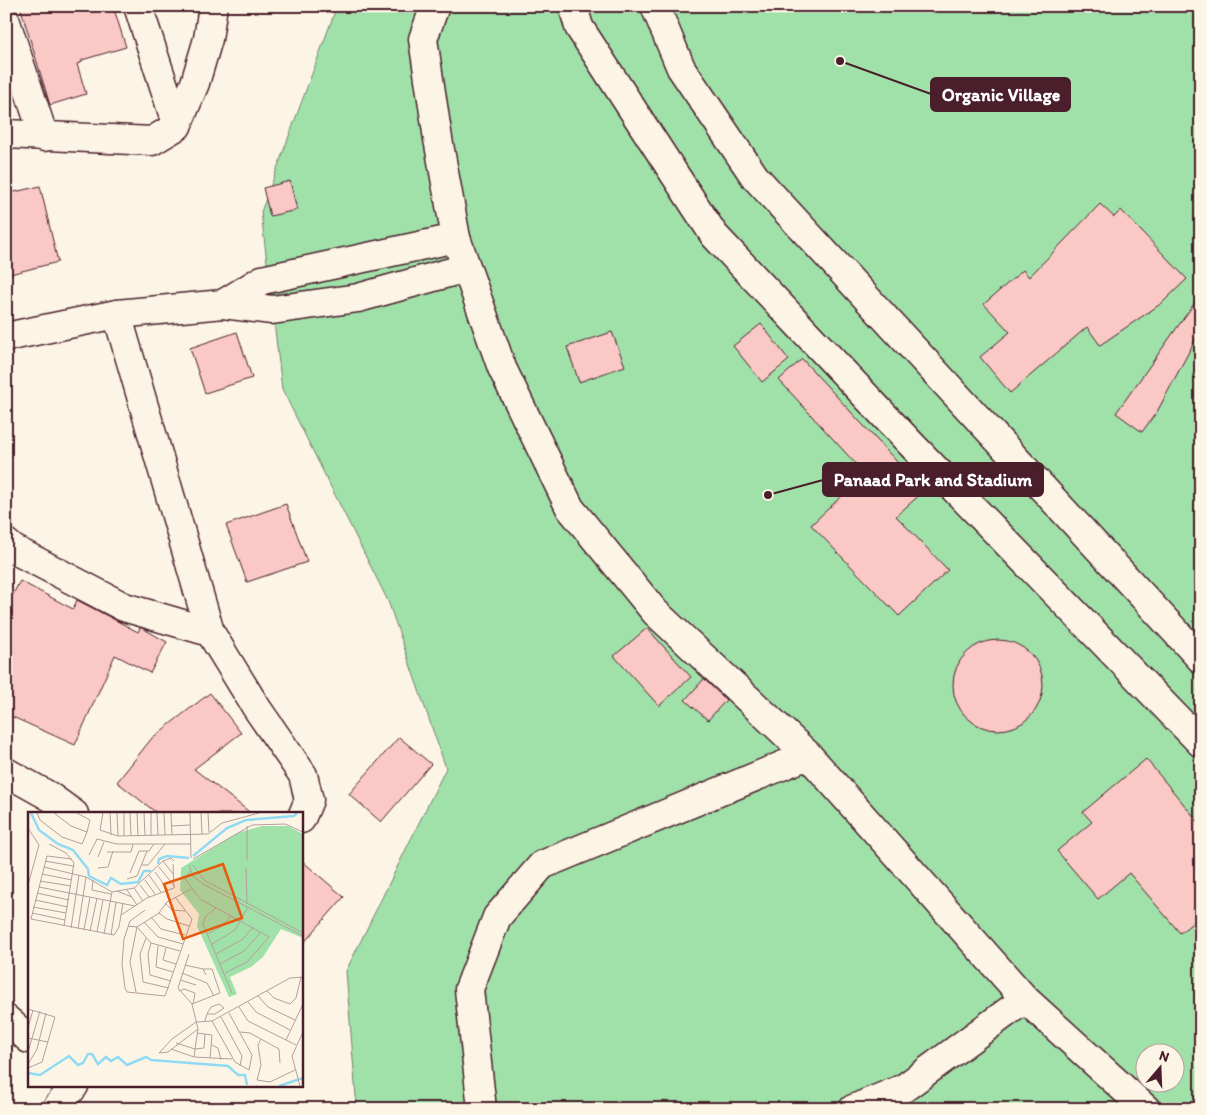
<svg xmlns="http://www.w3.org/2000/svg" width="1207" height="1115" font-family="Itim,sans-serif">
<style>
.green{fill:#a0e1aa;stroke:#75806a;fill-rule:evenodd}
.building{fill:#fac9c6;stroke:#4a1f2b}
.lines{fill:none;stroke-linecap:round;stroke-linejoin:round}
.minor-casing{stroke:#4a1f2b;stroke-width:31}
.minor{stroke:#fcf5e5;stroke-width:28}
.inset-river{fill:none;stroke:#91daf3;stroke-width:2.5}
.inset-road{fill:none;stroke:#b59f9b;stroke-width:1}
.view{fill:#e8590c;fill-opacity:0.15;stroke:#e8590c;stroke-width:2.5}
.inset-edge{fill:none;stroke:#4a1f2b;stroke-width:2.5}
.leader{fill:none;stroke:#4a1f2b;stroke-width:2}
.callout-dot{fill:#4a1f2b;stroke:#fcf5e5;stroke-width:2}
.callout{fill:#4a1f2b;stroke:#4a1f2b;stroke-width:2}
.callout-label{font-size:18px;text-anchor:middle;font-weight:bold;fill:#fff}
</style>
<rect width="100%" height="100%" fill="#fcf5e5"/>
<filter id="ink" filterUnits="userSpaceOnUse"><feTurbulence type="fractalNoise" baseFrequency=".02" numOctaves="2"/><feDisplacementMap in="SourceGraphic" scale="10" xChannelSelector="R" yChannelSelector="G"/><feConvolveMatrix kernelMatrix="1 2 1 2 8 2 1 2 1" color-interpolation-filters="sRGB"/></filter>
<g filter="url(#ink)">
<path class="green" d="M 337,6 L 1201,6 L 1201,1109 L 357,1109 L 346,971 L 446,768 L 388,601 L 282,389 L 261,212 ZM 1144,1052 L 1174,1052 L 1174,1082 L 1144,1082 Z"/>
<g class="building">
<path d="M 20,6 L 113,6 L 126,47 L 82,60 L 82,62 L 77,64 L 86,94 L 50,105 Z"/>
<path d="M 290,181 L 297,210 L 270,216 L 263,188 Z"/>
<path d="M 40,186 L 58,262 L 6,275 L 6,194 Z"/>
<path d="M 1100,204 L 1114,217 L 1121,210 L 1187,279 L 1162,303 L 1100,345 L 1087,327 L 1010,393 L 980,357 L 1010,332 L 984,304 L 1023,270 L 1029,277 Z"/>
<path d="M 1196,301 L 1201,304 L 1201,329 L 1158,410 L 1142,432 L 1116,413 Z"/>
<path d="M 761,324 L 789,360 L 762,382 L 733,346 Z"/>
<path d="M 237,332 L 252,378 L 205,393 L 190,348 Z"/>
<path d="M 612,332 L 625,366 L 579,382 L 567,347 Z"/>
<path d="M 802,359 L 924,491 L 896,516 L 948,570 L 899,616 L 811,525 L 865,474 L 779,380 Z"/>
<path d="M 286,504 L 307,562 L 247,582 L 226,525 Z"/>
<path d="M 20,581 L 73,609 L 77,600 L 138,632 L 140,628 L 142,628 L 167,642 L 150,673 L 115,655 L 75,745 L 6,714 L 6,607 Z"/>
<path d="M 647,628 L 691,677 L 659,706 L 614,656 Z"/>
<circle cx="998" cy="685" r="45"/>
<path d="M 704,679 L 726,700 L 708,720 L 685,700 Z"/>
<path d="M 210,693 L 241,733 L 194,769 L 252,814 L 158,814 L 117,782 L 152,738 Z"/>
<path d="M 399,737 L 431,764 L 381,822 L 349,794 Z"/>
<path d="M 1146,759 L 1201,825 L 1201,916 L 1180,933 L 1129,873 L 1098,899 L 1057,851 L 1092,822 L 1083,812 Z"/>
<path d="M 301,860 L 344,897 L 301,946 Z"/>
</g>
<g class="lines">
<defs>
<g id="minor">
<path d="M 138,6 L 177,126"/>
<path d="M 435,6 L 423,39 L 438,139 L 456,238 L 502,368 L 570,508 L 655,612 L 808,755 L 1025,999 L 1146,1109"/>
<path d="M 573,6 L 579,27 L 714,235 L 912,445 L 1201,743"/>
<path d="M 655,6 L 681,68 L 755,177 L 923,359 L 1201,659"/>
<path d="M 6,22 L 44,137"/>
<path d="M 6,134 L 152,141 L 177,126 L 195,83 L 208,39 L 213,6"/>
<path d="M 223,304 L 262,280 L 456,238"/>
<path d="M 117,314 L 210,632 L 256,707 L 303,775 L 309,800 L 301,819"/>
<path d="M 6,337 L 117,314 L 223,304 L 272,310 L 358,298 L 466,268"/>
<path d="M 6,543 L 13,549 L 124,607 L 210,632"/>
<path d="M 6,772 L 49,796 L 74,814"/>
<path d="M 6,1019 L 29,1039"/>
<path d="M 56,1109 L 74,1086"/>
<path d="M 482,1109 L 469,989 L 497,917 L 542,865 L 808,755"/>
<path d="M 853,1109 L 904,1088 L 1025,999"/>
</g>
</defs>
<use href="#minor" class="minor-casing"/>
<use href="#minor" class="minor"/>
</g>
</g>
<g transform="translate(28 812)">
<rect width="275" height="275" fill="#fcf5e5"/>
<path d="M 234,14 L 260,14 L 275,22 L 275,126 L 253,117 L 235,145 L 223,155 L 202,165 L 209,182 L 201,185 L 169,114 L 171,102 L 152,78 L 153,56 L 209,21 Z" fill="#a0e1aa"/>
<path class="inset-river" d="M 3,1 L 11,18 L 30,32 L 45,38 L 60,57 L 61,64 L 79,73 L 83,66 L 93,72 L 110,70 L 116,59 L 123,59M 165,44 L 199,16 L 218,8 L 266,4 L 269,1M 130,52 L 131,47 L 139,44 L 161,46M 123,248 L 200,254 L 210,263 L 217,263 L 219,273M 0,261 L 12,263 L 41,244 L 50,253 L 55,251 L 60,242 L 64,242 L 70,252 L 78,245 L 83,249 L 90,245 L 99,253 L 118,245 L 123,248M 251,274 L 275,266"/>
<path class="inset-road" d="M 9,1 L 12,8 L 34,25 L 54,32 L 59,20 L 43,14 L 26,1M 49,1 L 62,8 L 59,20M 75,1 L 72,18 L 90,24 L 180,22 L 194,11 L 231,1M 82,1 L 83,23M 89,1 L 90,24M 96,1 L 96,24M 102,1 L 103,24M 109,1 L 110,24M 116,1 L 117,24M 123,1 L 123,24M 129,1 L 130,23M 136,1 L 137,23M 143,1 L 144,23M 162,1 L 163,46M 173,1 L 174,22M 180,1 L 181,20M 143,14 L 162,13M 0,16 L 11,33 L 0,73M 21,32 L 38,41 L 46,51 L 36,114M 79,40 L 103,40 L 105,32M 61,43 L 69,27 L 89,32 L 126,32M 70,45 L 76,30M 44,47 L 19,44 L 3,107 L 86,123 L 91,115 L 95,91M 165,47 L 224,13 L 257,12 L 275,20M 219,48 L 219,14M 17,49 L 45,54M 135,49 L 145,62M 114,53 L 120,53 L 137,32M 161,53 L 165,64 L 175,72 L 275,124M 165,53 L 176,68 L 275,121M 16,55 L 58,65 L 84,80 L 106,76 L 135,49 L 143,46 L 146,49M 131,55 L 147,75M 70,56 L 80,55 L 85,39M 218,56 L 219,92M 162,59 L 157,67 L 172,87 L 241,125 L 219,150 L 197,161M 127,60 L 140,78M 102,61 L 111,39 L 121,39 L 126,32 L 163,32M 14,62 L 44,68M 121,63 L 133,80M 99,67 L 109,64 L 119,39M 65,68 L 64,78 L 83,82M 117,68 L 127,82M 12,69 L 43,74M 112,73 L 121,85M 11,75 L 107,94M 106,76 L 115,89M 99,78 L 109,93M 89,79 L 104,85M 9,81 L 41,88M 7,88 L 40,95M 137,91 L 144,98 L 157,99M 5,95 L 38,101M 188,96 L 177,105 L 175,112 L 204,181M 117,98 L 102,109 L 96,127 L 94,152 L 97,176 L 99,180 L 137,184 L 164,107 L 147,85M 4,101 L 37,108M 131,101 L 139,107 L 161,114M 93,103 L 119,86 L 146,76 L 145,52M 123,105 L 133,117 L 157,123M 116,110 L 130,125 L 155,132M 100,114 L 109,115 L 123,131 L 152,139M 43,116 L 51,63M 50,117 L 58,65M 56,118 L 62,85M 62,119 L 69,86M 69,120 L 75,88M 76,122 L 84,80M 180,122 L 194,114 L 203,104M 83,123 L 88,90M 118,126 L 112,142 L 115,170 L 141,176M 123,131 L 120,142 L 122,163 L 143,169M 184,132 L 207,118 L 220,95M 130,134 L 128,155 L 145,160M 138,136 L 135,148 L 148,152M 161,142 L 150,176 L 164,192M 188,142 L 215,127 L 225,115M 192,152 L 216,139 L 233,120M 157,153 L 175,157 L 178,163M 154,161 L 179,171 L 186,184M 152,168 L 168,173M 151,179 L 156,177 L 167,181 L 165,192M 239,179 L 246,186 L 262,192 L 268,186 L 273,165M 108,180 L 102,150 L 109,115 L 131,101 L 139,90 L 163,77M 230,184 L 240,195 L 267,208M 220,190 L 228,200 L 262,218M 211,195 L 220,209 L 268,233M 0,197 L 27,205 L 14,250 L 0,256M 193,205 L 214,244 L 212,254M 177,209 L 179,202 L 180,200 L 183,195 L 191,192 L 196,196 L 187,202 L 179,202M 184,209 L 207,250 L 221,258 L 224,243 L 201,201M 0,216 L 5,198M 170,217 L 140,240 L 131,241 L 144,227 L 168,210 L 184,209 L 262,166 L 275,165M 212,220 L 222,221 L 251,237 L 252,251M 169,221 L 184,223 L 182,246M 0,226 L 20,230M 233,227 L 230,233 L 233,253 L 229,268 L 242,270 L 267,258M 258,228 L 275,192M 148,231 L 167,237 L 170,217 L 164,192 L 192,181 L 184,157 L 175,157M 184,233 L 190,236 L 193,248M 143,237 L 166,245 L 204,247M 0,240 L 12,199M 166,245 L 167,237 L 176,236 L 177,222M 0,252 L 9,237 L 18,201M 272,274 L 264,244 L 275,220"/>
<path class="view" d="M 195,52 L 214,106 L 155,127 L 136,72 Z"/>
<rect width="275" height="275" class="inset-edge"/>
</g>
<path class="leader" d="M840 61L931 94M768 495L823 480"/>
<g class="callout-dot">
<circle cx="840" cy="61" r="5"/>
<circle cx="768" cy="495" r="5"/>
</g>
<g class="callout">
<rect x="931" y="78" width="139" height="33" rx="5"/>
<rect x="823" y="463" width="220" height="33" rx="5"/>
</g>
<g class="callout-label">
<text x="1001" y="101">Organic Village</text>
<text x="933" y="486">Panaad Park and Stadium</text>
</g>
<rect width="1207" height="1115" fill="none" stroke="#fcf5e5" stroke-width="25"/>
<rect x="12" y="12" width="1182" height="1090" fill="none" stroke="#4a1f2b" stroke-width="2" filter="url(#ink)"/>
<g transform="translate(1160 1068) rotate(19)"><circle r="24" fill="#fcf5e5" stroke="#b59f9b"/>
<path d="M0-4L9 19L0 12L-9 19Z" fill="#4a1f2b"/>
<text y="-8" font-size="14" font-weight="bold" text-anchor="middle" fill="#4a1f2b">N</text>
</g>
</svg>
